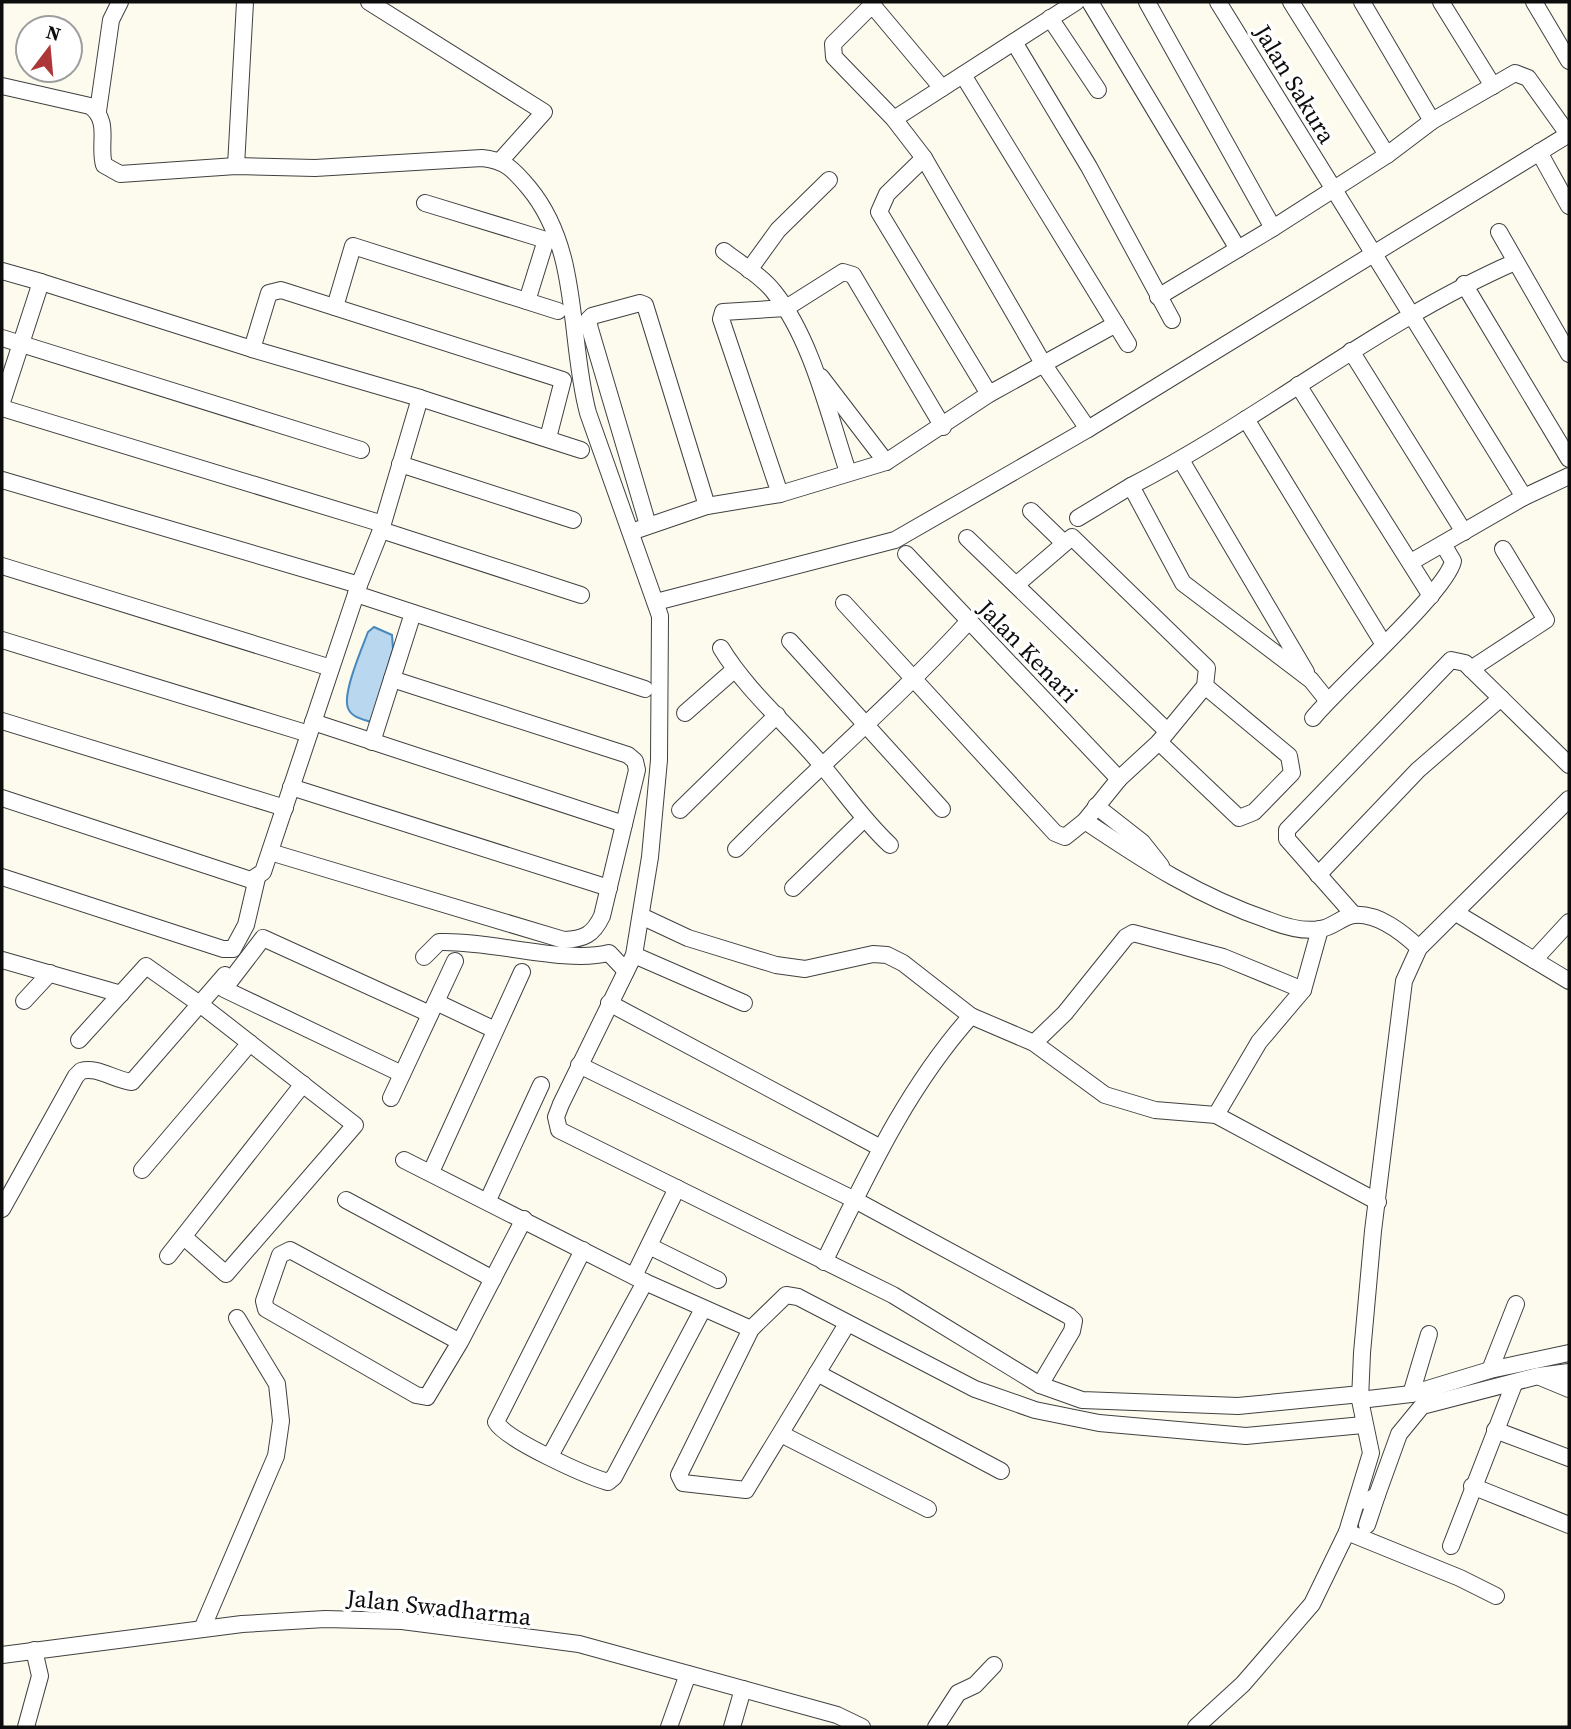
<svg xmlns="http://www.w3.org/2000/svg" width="1571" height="1729" font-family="'Source Serif 4',serif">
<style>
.water{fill:#b9d7ee;stroke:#4988bc;stroke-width:2}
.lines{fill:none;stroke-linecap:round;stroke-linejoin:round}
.minor-casing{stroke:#404040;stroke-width:18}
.minor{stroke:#fff;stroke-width:16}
.labels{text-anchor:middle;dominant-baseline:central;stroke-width:7;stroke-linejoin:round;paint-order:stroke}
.street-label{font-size:24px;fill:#0d0d0d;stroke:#fff}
</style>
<rect width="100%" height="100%" fill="#fdfbee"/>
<path class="water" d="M 374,627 L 392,635 L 393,649 L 371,722 C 362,719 351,717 348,708 C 342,694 362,648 368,632 Z"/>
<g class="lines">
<defs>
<g id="minor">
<path d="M 369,2 L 544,112 L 501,160"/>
<path d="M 1090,2 L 1238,249"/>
<path d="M 1147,2 L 1273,228"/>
<path d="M 1218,2 L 1524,497"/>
<path d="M 1362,2 L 1432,121"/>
<path d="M 1441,2 L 1493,86"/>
<path d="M 1534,2 L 1569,61"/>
<path d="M 1050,18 L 1098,90"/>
<path d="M 1014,42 L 1089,167 L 1172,320"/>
<path d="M 963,75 L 1128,344"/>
<path d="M 2,86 L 90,106 C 111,121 98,144 104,165 L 120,174 L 236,166 L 315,168 L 482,158 C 505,160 514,170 529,188 C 581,251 568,338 588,413 L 660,616 L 659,760 L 650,857 L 634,955 L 561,1104 L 556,1117 L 559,1130 L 893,1295 L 1040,1385 L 1082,1400 L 1238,1406 L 1361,1394"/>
<path d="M 942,88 L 874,7 L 870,7 L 833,44 L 834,57 L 894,119 L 924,158 L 1044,365 L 1088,429"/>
<path d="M 98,111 L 111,20 L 120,2"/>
<path d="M 894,119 L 1076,2"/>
<path d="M 1539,152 L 1569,206"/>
<path d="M 1387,155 L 1432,121 L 1515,73 L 1528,78 L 1568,134"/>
<path d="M 924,158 L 887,194 L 879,212 L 989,394"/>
<path d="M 236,166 L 245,2"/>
<path d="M 425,203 L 546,240 L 527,301"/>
<path d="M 1499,232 L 1569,354"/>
<path d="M 724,251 C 740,264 761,275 774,292 C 812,339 829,416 848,472"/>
<path d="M 749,270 L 778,230 L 829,180"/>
<path d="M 2,271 L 41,282 L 2,402"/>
<path d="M 41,282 L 252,349 L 269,293 L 281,290 L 563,380 L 548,438"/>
<path d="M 1464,284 L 1569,459"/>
<path d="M 1158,297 L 1273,228 L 1387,155 L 1291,2"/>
<path d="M 335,307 L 353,246 L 558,311"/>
<path d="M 2,338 L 361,450"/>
<path d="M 252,349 L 420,398 L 581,450"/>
<path d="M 1351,351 L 1464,532"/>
<path d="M 821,377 L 886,462"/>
<path d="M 1298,385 L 1431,596"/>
<path d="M 2,408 L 383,524"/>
<path d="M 1246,419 L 1383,643"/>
<path d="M 1181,460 L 1306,672"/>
<path d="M 400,464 L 573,520"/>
<path d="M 2,480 L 359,585 L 381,530 L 420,398"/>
<path d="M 780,494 L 721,319 L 723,312 L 786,308 L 843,272 L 853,275 L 943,427"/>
<path d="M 1031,511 L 1063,542"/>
<path d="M 1078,518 L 1131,486"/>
<path d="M 648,525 L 590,329 L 588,320 L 592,316 L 640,303 L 645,305 L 707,506"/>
<path d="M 381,530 L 581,595"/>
<path d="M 631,532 L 707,506 L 780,494 L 886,462 L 989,394 L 1116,324"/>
<path d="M 967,538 L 1167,731"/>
<path d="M 906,554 L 1119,779"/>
<path d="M 1411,562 L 1524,497 L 1569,476"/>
<path d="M 2,566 L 331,668"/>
<path d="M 356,594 L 645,689"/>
<path d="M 656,602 L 895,540 L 1088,429 L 1569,134"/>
<path d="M 844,603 L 1055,833 L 1065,837 L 1085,821 L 1119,779 L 1159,742 L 1205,686 L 1207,668 L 1072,537 L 1016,585"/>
<path d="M 2,640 L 309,734"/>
<path d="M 790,641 L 942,809"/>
<path d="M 721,648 C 747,691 788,725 820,763 C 844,791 863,820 890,845"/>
<path d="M 1471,669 L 1546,620 L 1503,549"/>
<path d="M 1327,700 L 1311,680 L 1183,583 L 1131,486 C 1263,418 1378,322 1515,262"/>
<path d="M 685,713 L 734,670"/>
<path d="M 1313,718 C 1340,685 1447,591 1453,561 L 1443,544"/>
<path d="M 2,721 L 285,808"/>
<path d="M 313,722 L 624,824"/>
<path d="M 372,742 L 413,613"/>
<path d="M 1159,742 L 1239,818 L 1254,812 L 1292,773 L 1289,756 L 1205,686"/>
<path d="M 291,787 L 609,888"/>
<path d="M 2,798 L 251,880 L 263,872 L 359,585"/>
<path d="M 1096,806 L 1142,842 L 1161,866"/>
<path d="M 680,810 L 777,715"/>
<path d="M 1085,821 C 1146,862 1198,896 1268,920 C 1283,926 1304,932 1320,929 C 1332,928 1343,916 1354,915 C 1379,913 1403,933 1419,948"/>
<path d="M 736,849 C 812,772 895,702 968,622"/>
<path d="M 270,852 L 564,940 C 584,939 593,935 602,916 L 637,770 L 635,761 L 628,755 L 392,679"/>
<path d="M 1318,875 L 1418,770 L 1501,698"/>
<path d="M 2,877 L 223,949 L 233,949 L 246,925 L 257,878"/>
<path d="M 793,888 L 863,820"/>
<path d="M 1456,913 L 1569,981"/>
<path d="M 1354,915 L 1287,839 L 1287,830 L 1451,660 L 1465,663 L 1569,765"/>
<path d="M 641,916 L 688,938 L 776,965 L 805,969 L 873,954 L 887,955 L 903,963 L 971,1016 L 1034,1043 L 1105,1095 L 1155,1110 L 1216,1115 L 1378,1202"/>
<path d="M 634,955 L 744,1003"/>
<path d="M 424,957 L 439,942 C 490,940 564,964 609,953 L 626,971"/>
<path d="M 2,960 L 121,994"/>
<path d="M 1534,960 L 1569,922"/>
<path d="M 24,1001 L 50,973"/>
<path d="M 436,1002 L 495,1030"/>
<path d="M 609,1003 L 879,1147"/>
<path d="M 79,1040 L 146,966 L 201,1005 L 355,1125 L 226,1274 L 184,1237"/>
<path d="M 1034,1043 L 1065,1013 L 1126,937 L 1133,933 L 1223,957 L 1303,990"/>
<path d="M 579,1065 L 855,1200 L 1069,1316 L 1074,1321 L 1072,1331 L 1040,1385"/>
<path d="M 402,1074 L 224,989 L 263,938 L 430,1014"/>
<path d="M 391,1098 L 455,961"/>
<path d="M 1216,1115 L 1259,1042 L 1303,990 L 1320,929"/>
<path d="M 404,1160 L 645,1282 L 751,1329"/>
<path d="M 142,1170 L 250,1043"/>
<path d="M 431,1172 L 522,972"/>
<path d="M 346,1200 L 493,1279"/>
<path d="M 488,1200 L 541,1085"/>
<path d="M 2,1209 L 76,1076 L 81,1071 C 97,1066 114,1080 132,1082 L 225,975"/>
<path d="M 649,1246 L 718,1280"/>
<path d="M 583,1250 L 496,1422 C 506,1440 587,1476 608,1482 L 614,1477 L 703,1309"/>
<path d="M 168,1256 L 303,1084"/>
<path d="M 824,1262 C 867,1175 906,1089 971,1016"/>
<path d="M 634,1276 L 677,1188"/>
<path d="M 847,1324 L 746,1490 L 683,1483 L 679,1475 L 751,1329 L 786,1295 L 798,1297 L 975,1389 L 1035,1410 L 1099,1423 L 1246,1436 L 1363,1425"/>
<path d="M 460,1342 L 290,1250 L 280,1255 L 264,1301 L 266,1309 L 416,1395 L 427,1397 L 460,1342 L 524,1219"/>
<path d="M 1490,1370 L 1516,1304"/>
<path d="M 817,1373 L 1001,1471"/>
<path d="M 1540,1377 L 1569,1389"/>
<path d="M 1411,1394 L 1429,1334"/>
<path d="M 1360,1400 L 1411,1394 L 1490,1370 L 1569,1353"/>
<path d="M 1495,1430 L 1569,1458"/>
<path d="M 781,1434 L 928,1509"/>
<path d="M 550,1456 L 645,1282"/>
<path d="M 1472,1486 L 1569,1525"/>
<path d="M 1358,1500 L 1368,1501 L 1377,1495 L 1399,1434 L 1422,1406 L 1538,1376 L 1569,1372"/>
<path d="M 1367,1525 L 1377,1495"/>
<path d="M 1347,1532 L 1460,1578 L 1496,1596"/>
<path d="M 1451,1546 L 1514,1384"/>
<path d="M 202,1629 L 276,1456 L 281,1421 L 277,1384 L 237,1318"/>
<path d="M 2,1655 L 242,1624 L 325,1619 L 402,1621 L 579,1644 L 837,1715 L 862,1727"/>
<path d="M 26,1727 L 40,1676 L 34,1650"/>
<path d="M 669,1727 L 688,1674"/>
<path d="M 732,1727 L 743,1689"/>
<path d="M 936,1727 L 958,1693 L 975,1685 L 994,1665"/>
<path d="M 1196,1727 L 1243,1684 L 1312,1604 L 1347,1532 L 1371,1453 L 1360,1400 L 1362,1353 L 1373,1231 L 1404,981 L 1419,948 L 1569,799"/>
</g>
</defs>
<use href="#minor" class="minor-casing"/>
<use href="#minor" class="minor"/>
</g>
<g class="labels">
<g class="street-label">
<text transform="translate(1295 84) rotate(59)">Jalan Sakura</text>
<text transform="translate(1028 651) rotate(46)">Jalan Kenari</text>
<text transform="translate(439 1607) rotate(6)">Jalan Swadharma</text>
</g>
</g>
<rect width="1571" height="1729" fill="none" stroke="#0d0d0d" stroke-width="7"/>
<g transform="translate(49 49) rotate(16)"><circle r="33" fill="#ffffff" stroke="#9e9e9e" stroke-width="2"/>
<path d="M0-5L12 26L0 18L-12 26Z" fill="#ab3736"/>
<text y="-10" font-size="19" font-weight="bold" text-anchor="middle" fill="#0d0d0d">N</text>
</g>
</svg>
